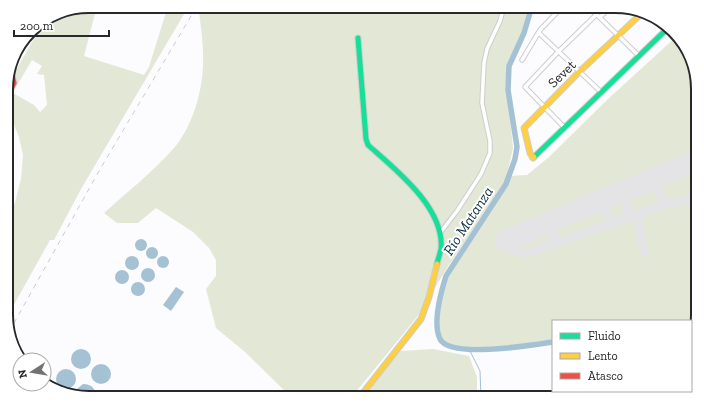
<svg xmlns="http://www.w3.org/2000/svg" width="704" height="404" font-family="'Zilla Slab',serif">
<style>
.green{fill:#e3e7d6}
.water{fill:#a5c2d5}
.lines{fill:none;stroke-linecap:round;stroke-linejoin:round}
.stream{stroke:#a5c2d5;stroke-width:1}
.river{stroke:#a5c2d5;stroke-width:5.5}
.taxiway{stroke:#e4e3e5;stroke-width:9}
.runway{stroke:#e4e3e5;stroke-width:21}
.street-casing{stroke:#cecdcf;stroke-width:5.5}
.fast-casing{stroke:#cecdcf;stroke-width:7}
.slow-casing{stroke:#cecdcf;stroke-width:7}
.jam-casing{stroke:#cecdcf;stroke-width:7}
.street{stroke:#fffeff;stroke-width:3.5}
.fast{stroke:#16e098;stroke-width:5}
.slow{stroke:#ffcf43;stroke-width:5}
.jam{stroke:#f24e42;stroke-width:5}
.rail{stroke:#cccbcd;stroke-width:1;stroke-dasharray:5 5;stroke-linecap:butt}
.labels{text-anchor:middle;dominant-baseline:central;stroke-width:4;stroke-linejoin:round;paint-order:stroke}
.street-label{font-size:14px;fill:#28272a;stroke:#fff}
.water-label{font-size:15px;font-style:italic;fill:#0c3044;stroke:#fff}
.rim{fill:none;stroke:#28272a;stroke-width:2}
</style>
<rect width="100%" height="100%" fill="#fcfbfd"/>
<g class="green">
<path d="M 89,6 L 97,6 L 84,56 L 144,75 L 149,67 L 168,6 L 186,6 L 187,9 L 81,189 L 54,240 L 50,240 L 7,317 L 7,221 L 15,203 L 21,179 L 23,155 L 19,137 L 12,120 L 7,114 L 7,104 L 13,93 L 34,105 L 40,112 L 47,105 L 44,75 L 37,74 L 42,66 L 32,60 L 16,87 L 17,83 L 15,72 L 36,35 L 30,31 C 44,13 68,10 89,6 Z"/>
<path d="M 202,6 L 529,6 L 521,35 L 507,64 L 507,89 L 513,148 L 505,183 L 447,268 L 417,317 L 351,398 L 292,398 L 245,352 L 216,328 L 206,289 L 216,276 L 216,260 L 209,248 L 193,232 L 156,208 L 138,223 L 117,223 L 104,213 C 127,192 153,172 174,148 C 192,127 202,93 203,66 C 204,47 201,29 199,11 Z"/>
<path d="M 677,36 L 684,43 L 698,83 L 698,321 L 691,343 L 691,321 L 553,321 L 553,342 C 533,345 450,359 440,339 C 432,323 441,292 446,276 L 506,184 L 509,176 L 527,175 L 549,157 L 608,99 Z"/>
<path d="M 433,349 L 469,356 L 477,377 L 477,398 L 362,398 L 400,351 Z"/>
</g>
<g class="water">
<circle cx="141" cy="245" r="6"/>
<circle cx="152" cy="253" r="6"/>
<circle cx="163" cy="262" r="6"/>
<circle cx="132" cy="263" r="7"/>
<circle cx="148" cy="275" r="7"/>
<circle cx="122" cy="277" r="7"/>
<circle cx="138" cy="289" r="7"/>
<path d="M 176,287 L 184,292 L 171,311 L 163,305 Z"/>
<circle cx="81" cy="359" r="10"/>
<circle cx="101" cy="374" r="10"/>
<circle cx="66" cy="379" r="10"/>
<path d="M 83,384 C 92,384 97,390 95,398 L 88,398 L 75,394 L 78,388 Z"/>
</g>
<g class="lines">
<path class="stream" d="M 469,349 L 480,371 L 481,398"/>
<path class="river" d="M 532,6 L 524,33 L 509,66 L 508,90 L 517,147 L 515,159 L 506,184 L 446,276 C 441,292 432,323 440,339 C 450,359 533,345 553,342"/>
<g class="taxiway">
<path d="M 654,179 L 664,205"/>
<path d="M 603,200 L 610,224"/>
<path d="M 692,200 L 694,189 L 698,183"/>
<path d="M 637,214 L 643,249 L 645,252"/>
<path d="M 630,217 C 651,209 675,199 698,200"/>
<path d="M 549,223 L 557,243"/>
<path d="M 508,240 C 512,249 516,255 527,253 L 630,217 L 622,192"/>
</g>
<path class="runway" d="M 505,241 L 698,160"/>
<defs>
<g id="street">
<path d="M 588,6 L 639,56"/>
<path d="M 600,17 L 612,6"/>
<path d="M 539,33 L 601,92"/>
<path d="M 522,60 L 540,30 L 563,6"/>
<path d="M 564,127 L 525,87 L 559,51 L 597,14"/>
<path d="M 440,233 L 457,211 L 481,174 L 490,153 L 490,141 L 482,103 L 484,63 L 487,49 L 500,21 L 504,6"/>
</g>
<g id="fast">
<path d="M 358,38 L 366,139 L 368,145 C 395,169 445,208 441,249 C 440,254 438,259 437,264"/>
<path d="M 534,157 L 668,28"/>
</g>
<g id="slow">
<path d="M 534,157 L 533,158 L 530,153 L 524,128 L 578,73 L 642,13"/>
<path d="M 359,398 L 421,319 L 429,297 L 437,264"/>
</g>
<path id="jam" d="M 7,97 L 14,83 L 10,68"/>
</defs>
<use href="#street" class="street-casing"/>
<use href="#fast" class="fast-casing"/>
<use href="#slow" class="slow-casing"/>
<use href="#jam" class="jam-casing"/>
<use href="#street" class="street"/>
<use href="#fast" class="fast"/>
<use href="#slow" class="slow"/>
<use href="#jam" class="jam"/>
<path class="rail" d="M 9,332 L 99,171 L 197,6"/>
</g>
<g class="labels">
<g class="street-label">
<text transform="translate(562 74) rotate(-44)">Sevet</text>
</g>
<g class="water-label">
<text transform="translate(468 221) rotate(-57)">Río Matanza</text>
</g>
</g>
<path d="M0 0H704V404H0ZM89 13H615A76 76 0 0 1 691 89V315A76 76 0 0 1 615 391H89A76 76 0 0 1 13 315V89A76 76 0 0 1 89 13Z" fill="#fff" fill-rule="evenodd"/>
<path class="rim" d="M89 13H615A76 76 0 0 1 691 89V315A76 76 0 0 1 615 391H89A76 76 0 0 1 13 315V89A76 76 0 0 1 89 13Z"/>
<rect x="552" y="320" width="140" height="72" fill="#ffffff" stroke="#a9a9aa"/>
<rect x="560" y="333" width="20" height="6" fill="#16e098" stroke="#a9a9aa"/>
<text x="588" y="340" font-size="12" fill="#28272a">Fluido</text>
<rect x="560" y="353" width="20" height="6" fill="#ffcf43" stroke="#a9a9aa"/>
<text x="588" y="360" font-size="12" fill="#28272a">Lento</text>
<rect x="560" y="373" width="20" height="6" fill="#f24e42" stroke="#a9a9aa"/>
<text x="588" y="380" font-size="12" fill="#28272a">Atasco</text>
<g transform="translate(32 372) rotate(258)"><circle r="19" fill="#ffffff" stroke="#a9a9aa"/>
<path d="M0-3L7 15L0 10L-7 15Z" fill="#727174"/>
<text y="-6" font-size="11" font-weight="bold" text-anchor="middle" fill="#28272a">N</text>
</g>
<path d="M14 30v6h95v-6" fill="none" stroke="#28272a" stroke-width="2"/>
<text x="20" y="30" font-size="12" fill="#28272a" stroke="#ffffff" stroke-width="3" paint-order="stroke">200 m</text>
</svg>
